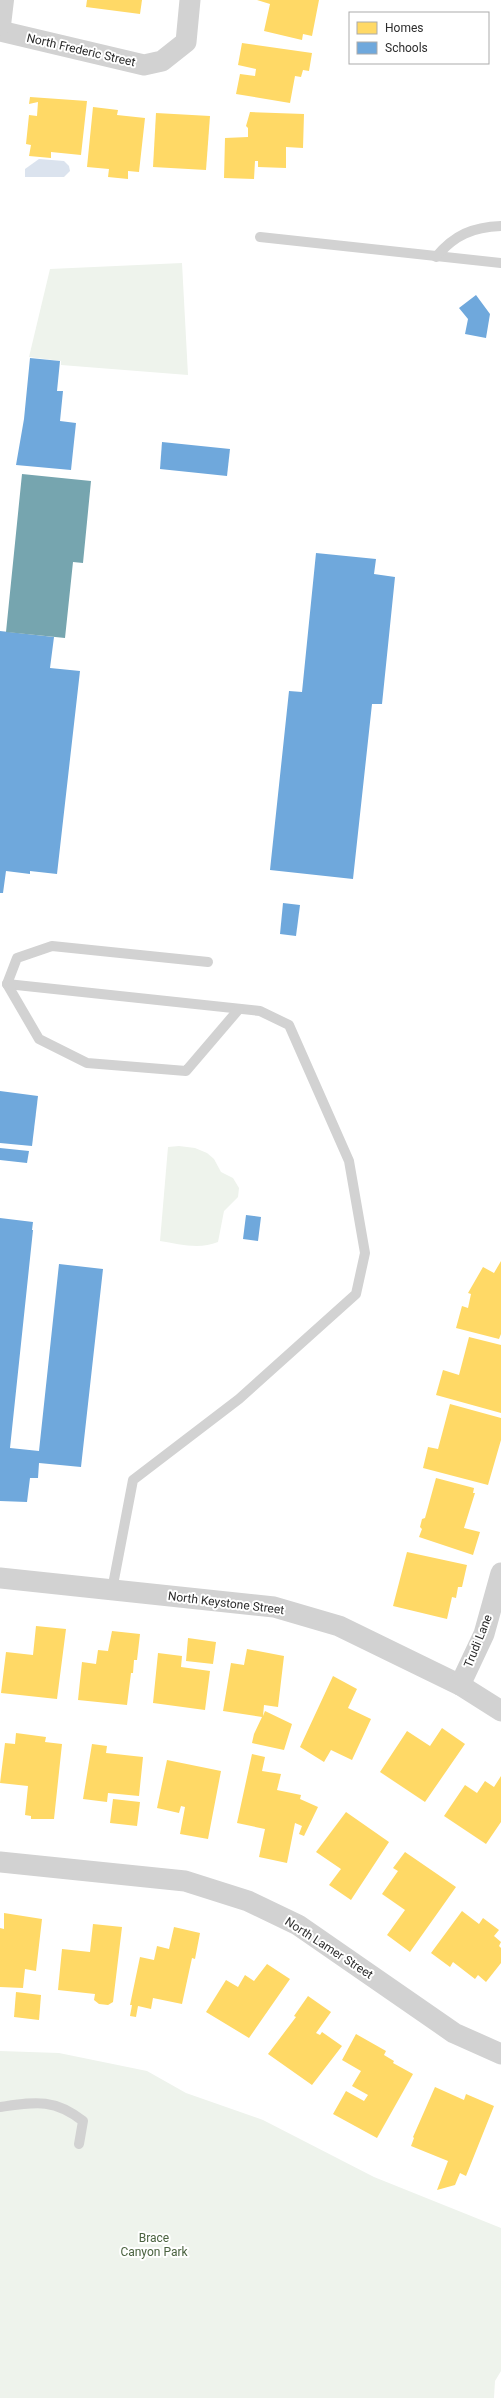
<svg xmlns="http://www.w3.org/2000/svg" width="501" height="2398" font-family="Roboto,sans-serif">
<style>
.green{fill:#eef3ec}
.water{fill:#dbe3ee}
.homes{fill:#ffd966}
.schools{fill:#6fa8dc}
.public{fill:#76a5af}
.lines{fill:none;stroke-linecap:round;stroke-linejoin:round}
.service{stroke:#d2d2d2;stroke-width:10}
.minor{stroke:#d2d2d2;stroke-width:21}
.tertiary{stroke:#d2d2d2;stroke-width:22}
.labels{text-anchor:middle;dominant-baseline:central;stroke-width:4;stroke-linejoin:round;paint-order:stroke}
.street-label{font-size:12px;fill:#2d2d2d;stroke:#fff}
.park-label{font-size:12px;fill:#4b6340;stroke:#fff}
</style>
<rect width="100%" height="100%" fill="#fff"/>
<g class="green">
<path d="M 182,263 L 188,375 L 61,365 L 61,361 L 29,357 L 50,269 Z"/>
<path d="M 179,1146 L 195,1148 L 207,1153 L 214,1159 L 221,1172 L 233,1178 L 239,1188 L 238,1197 L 224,1211 L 218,1242 C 199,1250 179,1244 160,1241 L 168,1147 Z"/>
<path d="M 0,2051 L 59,2053 L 147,2071 L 186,2093 L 263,2120 L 374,2177 L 501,2228 L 501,2371 L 495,2381 L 494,2398 L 0,2398 Z"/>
</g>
<path class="water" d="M 39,159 L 64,161 L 69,166 L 70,171 L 64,177 L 25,177 L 25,169 Z"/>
<g class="homes">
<path d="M 87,0 L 142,0 L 140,14 L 86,7 Z"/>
<path d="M 257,0 L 319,0 L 312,36 L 303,34 L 302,40 L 264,31 L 270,4 Z"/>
<path d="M 242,43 L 312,53 L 309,71 L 303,70 L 301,77 L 295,76 L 290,103 L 236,94 L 240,74 L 255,76 L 256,69 L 238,65 Z"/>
<path d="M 30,97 L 87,101 L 81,155 L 51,152 L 51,158 L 29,156 L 31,145 L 26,144 L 29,115 L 37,116 L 38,102 L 29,104 Z"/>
<path d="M 93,107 L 118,110 L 117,115 L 145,118 L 139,172 L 128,171 L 128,179 L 108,177 L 109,169 L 87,167 Z"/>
<path d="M 250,112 L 304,114 L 303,148 L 286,147 L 286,168 L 258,167 L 258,161 L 255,161 L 254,179 L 224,178 L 225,138 L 248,137 L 248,128 L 246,126 Z"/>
<path d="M 156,113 L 210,116 L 206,170 L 153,167 Z"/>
<path d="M 501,1261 L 501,1334 L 499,1339 L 456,1328 L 462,1306 L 468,1308 L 471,1294 L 468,1293 L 483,1267 L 494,1273 Z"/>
<path d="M 469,1337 L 501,1345 L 501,1413 L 436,1395 L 443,1370 L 459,1375 Z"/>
<path d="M 450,1404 L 501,1418 L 501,1440 L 488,1485 L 423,1468 L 428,1447 L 438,1449 Z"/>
<path d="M 436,1478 L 474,1488 L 473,1493 L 475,1493 L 464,1528 L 480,1532 L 473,1555 L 419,1537 L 422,1529 L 423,1530 L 420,1527 L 422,1519 L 425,1518 Z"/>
<path d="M 407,1552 L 467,1565 L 462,1587 L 458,1587 L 456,1598 L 452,1597 L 447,1619 L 393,1606 Z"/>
<path d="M 36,1626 L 66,1629 L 57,1699 L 1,1693 L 6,1652 L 33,1655 Z"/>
<path d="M 112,1631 L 140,1634 L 137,1660 L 134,1660 L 133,1673 L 131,1673 L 127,1705 L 78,1700 L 82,1662 L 96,1664 L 98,1650 L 108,1651 Z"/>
<path d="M 188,1638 L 216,1642 L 213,1664 L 186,1661 Z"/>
<path d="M 247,1649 L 284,1656 L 278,1707 L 264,1705 L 263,1716 L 265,1711 L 292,1724 L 284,1750 L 252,1743 L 254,1734 L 262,1717 L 223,1711 L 231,1663 L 244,1665 Z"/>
<path d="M 158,1653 L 182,1656 L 181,1667 L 210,1671 L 205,1710 L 153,1703 Z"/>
<path d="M 333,1676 L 357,1689 L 348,1708 L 371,1719 L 352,1760 L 331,1750 L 324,1762 L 300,1747 Z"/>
<path d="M 442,1728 L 465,1744 L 425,1802 L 380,1772 L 407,1731 L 430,1746 Z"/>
<path d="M 16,1733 L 46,1737 L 45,1742 L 62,1744 L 54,1819 L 31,1819 L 31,1816 L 25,1815 L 28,1786 L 0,1783 L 5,1743 L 15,1744 Z"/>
<path d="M 92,1744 L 107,1746 L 106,1753 L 143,1757 L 139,1796 L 108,1793 L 107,1802 L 83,1799 Z"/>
<path d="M 252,1754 L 265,1757 L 262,1771 L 281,1774 L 277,1790 L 301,1795 L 300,1799 L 318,1807 L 304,1836 L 299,1834 L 302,1826 L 295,1823 L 287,1863 L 259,1857 L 265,1829 L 237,1823 Z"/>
<path d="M 167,1760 L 221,1771 L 208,1839 L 180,1834 L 185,1807 L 181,1806 L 179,1813 L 157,1808 Z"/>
<path d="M 501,1776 L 501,1822 L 486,1844 L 444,1816 L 465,1785 L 477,1793 L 485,1781 L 494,1787 Z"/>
<path d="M 113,1799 L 140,1802 L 137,1826 L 110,1823 Z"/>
<path d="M 346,1812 L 389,1842 L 351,1900 L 329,1885 L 341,1869 L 316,1852 Z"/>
<path d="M 405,1852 L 456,1887 L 410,1952 L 387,1935 L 405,1910 L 382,1894 L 398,1871 L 393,1868 Z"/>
<path d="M 462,1911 L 479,1924 L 483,1918 L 499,1930 L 494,1936 L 501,1942 L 499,1946 L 501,1948 L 501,1963 L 486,1982 L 478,1975 L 475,1979 L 453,1962 L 450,1967 L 431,1953 Z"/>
<path d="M 4,1913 L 42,1919 L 36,1971 L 25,1969 L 23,1988 L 0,1987 L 0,1928 L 4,1929 Z"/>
<path d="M 93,1924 L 122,1927 L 113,2002 L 108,2005 L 99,2004 L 94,2000 L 95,1994 L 58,1990 L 62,1949 L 90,1952 Z"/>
<path d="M 174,1927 L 200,1933 L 195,1959 L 192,1958 L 182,2004 L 153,1998 L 151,2009 L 138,2006 L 136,2017 L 130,2016 L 132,2005 L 130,2005 L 140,1957 L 154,1960 L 157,1946 L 169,1949 Z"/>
<path d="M 267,1964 L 290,1979 L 249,2038 L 206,2012 L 226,1980 L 238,1987 L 245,1975 L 254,1981 Z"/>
<path d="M 16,1992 L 41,1995 L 39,2020 L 14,2017 Z"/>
<path d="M 308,1996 L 331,2012 L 316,2033 L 320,2035 L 322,2032 L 342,2046 L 312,2085 L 268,2054 L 296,2017 L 294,2016 Z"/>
<path d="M 356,2034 L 386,2051 L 384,2055 L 394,2061 L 393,2063 L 413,2074 L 377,2138 L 333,2114 L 346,2091 L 364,2101 L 368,2095 L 352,2086 L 361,2071 L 342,2060 Z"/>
<path d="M 435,2087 L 464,2100 L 466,2094 L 494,2106 L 466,2176 L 460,2173 L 455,2185 L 437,2190 L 448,2161 L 411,2146 L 414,2138 L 413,2137 Z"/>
</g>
<g class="schools">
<path d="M 476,295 L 490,314 L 486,338 L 465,334 L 468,319 L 459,308 Z"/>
<path d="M 30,358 L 60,361 L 57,391 L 63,391 L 60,421 L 76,423 L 71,470 L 16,465 L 24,419 Z"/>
<path d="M 162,442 L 230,449 L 227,476 L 160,469 Z"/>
<path d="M 316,553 L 376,559 L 374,574 L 395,577 L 382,704 L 372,704 L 353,879 L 270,870 L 289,691 L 302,692 Z"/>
<path d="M 0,631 L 54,637 L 50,668 L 80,671 L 57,874 L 30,871 L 30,874 L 6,871 L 3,893 L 0,893 Z"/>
<path d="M 283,903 L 300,905 L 296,936 L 280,934 Z"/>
<path d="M 0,1091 L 38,1096 L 32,1146 L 0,1143 Z"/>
<path d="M 0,1148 L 29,1151 L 27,1163 L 0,1160 Z"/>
<path d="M 246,1215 L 261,1217 L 258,1241 L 243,1239 Z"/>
<path d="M 0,1218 L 33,1222 L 32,1230 L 33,1230 L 10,1448 L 39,1451 L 59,1264 L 103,1269 L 81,1467 L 39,1463 L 38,1478 L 30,1478 L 27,1502 L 0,1501 Z"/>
</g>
<path class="public" d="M 22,474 L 91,481 L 83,563 L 73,562 L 65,638 L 6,632 Z"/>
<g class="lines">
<g class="service">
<path d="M 260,237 L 501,263"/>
<path d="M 436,257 C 454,235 473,227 501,226"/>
<path d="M 7,984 L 260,1011 L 289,1025 L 349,1161 L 365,1253 L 356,1294 L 239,1399 L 133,1480 L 112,1590"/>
<path d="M 7,984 L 39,1039 L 87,1063 L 186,1071 L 239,1009"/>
<path d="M 7,984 L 17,958 L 52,946 L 208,962"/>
<path d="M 0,2107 C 35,2102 54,2098 83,2121 L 79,2144"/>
</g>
<g class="minor">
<path d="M 0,31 L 144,65 L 162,61 L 186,42 L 190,0"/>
<path d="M 0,1578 L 274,1607 L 339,1626 L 460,1685 L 501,1711"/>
<path d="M 460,1685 L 484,1634 L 501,1573"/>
<path d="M 0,1862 L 185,1881 L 248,1901 L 298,1925 L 454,2033 L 501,2054"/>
</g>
<path class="tertiary" d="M 0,25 L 3,0"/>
</g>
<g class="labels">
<g class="street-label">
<text transform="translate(81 50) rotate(13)">North Frederic Street</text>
<text transform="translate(226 1603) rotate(7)">North Keystone Street</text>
<text transform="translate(478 1641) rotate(-68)">Trudi Lane</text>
<text transform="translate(329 1948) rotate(33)">North Lamer Street</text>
</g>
<g class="park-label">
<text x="154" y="2238">Brace<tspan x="154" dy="14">Canyon Park</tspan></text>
</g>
</g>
<rect x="349" y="12" width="140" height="52" fill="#ffffff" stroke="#ababab"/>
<rect x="357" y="22" width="20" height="12" fill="#ffd966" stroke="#ababab"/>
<text x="385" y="32" font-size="12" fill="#2d2d2d">Homes</text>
<rect x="357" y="42" width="20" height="12" fill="#6fa8dc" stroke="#ababab"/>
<text x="385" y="52" font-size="12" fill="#2d2d2d">Schools</text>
</svg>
